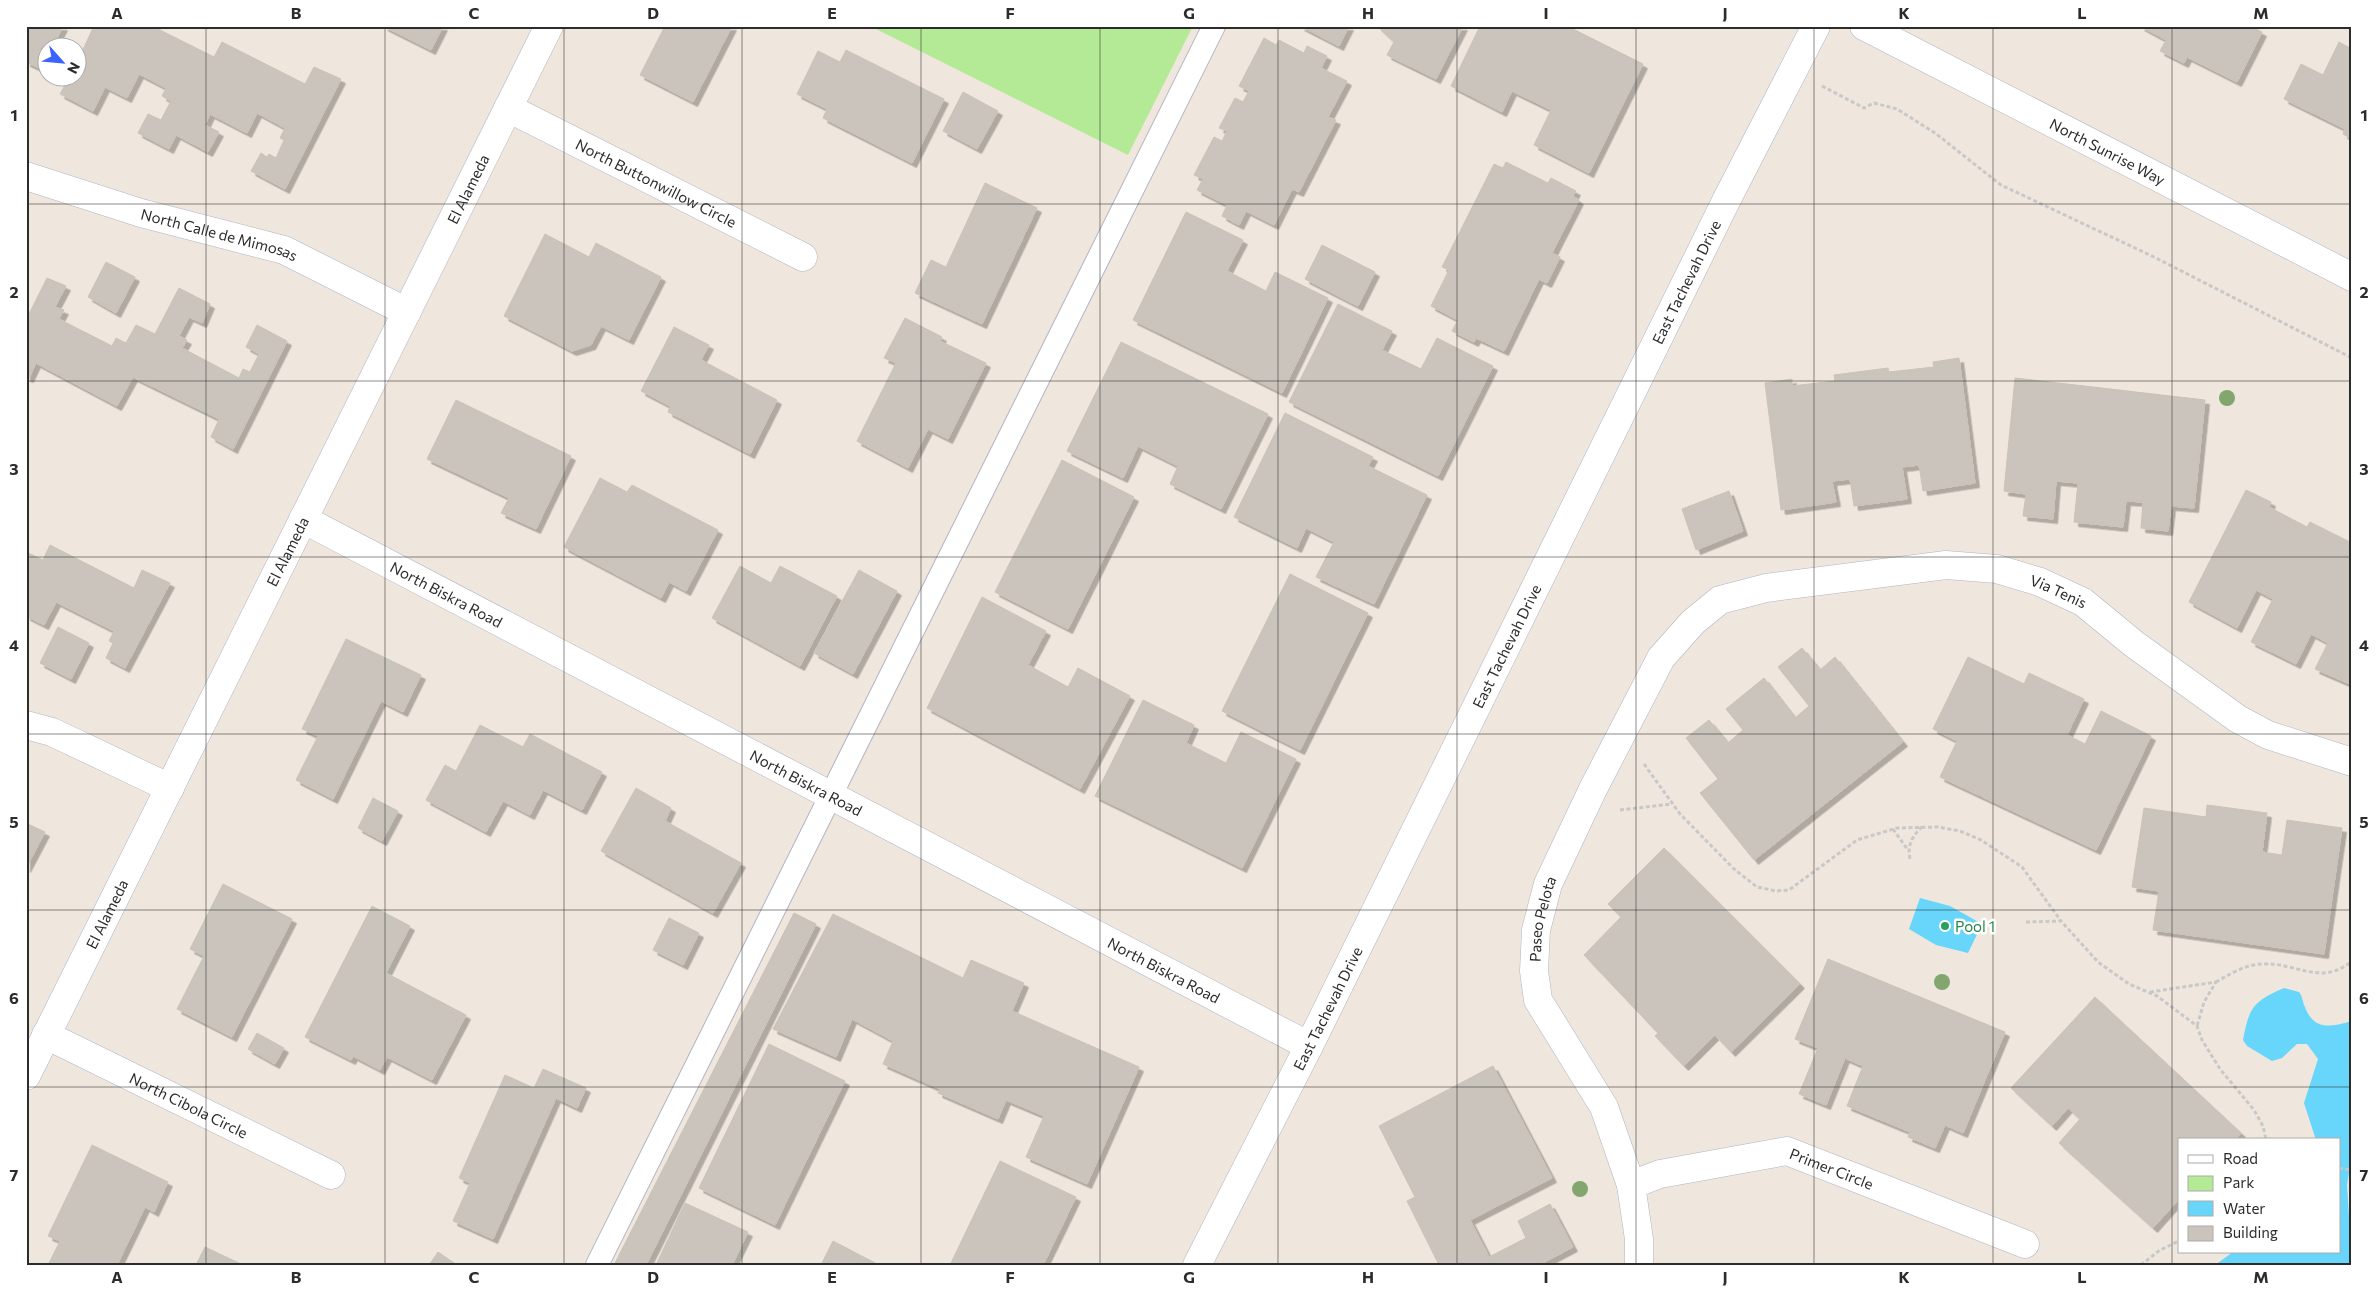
<svg xmlns="http://www.w3.org/2000/svg" width="2378" height="1291" font-family="Commissioner,sans-serif">
<style>
.green{fill:#b4ea95}
.water{fill:#67d6fa}
.building{fill:#cac4bc;stroke:#cac3b6;filter:url(#shadow)}
.lines{fill:none;stroke-linecap:round;stroke-linejoin:round}
.lane-casing{stroke:#b1b4c1;stroke-width:24}
.street-casing{stroke:#b1b4c1;stroke-width:29}
.secondary-casing{stroke:#b1b4c1;stroke-width:29}
.path{stroke:#c8c8c8;stroke-width:3;stroke-dasharray:4 2.5;stroke-linecap:butt}
.lane{stroke:#fff;stroke-width:22}
.street{stroke:#fff;stroke-width:28}
.secondary{stroke:#fff;stroke-width:28}
.tree{fill:#82a66e}
.grid{fill:none;stroke:#2c2c2c;stroke-width:1;stroke-opacity:0.55}
.leisure-dot{fill:#2e9e5b;stroke:#fff;stroke-width:2}
.labels{text-anchor:middle;dominant-baseline:central;stroke-width:5;stroke-linejoin:round;paint-order:stroke}
.street-label{font-size:15px;fill:#2c2c2c;stroke:#fff}
.leisure-label{font-size:15px;fill:#27864d;stroke:#fff;text-anchor:start}
.neatline{fill:none;stroke:#2c2c2c;stroke-width:2}
.grid-label{font-size:16px;text-anchor:middle;font-weight:bold;fill:#2c2c2c}
</style>
<defs>
<filter id="shadow"><feDropShadow dx="4.5" dy="4.5" stdDeviation="0" flood-color="#0004"/></filter>
</defs>
<rect width="100%" height="100%" fill="#efe7dd"/>
<path class="green" d="M 870,26 L 1193,26 L 1128,155 Z"/>
<g class="water">
<path d="M 1920,898 L 1950,906 L 1982,924 L 1968,953 L 1936,945 L 1909,929 Z"/>
<path d="M 2284,988 L 2299,992 C 2303,997 2302,1001 2305,1007 C 2314,1031 2331,1027 2352,1021 L 2352,1153 L 2347,1185 L 2352,1265 L 2215,1265 L 2233,1252 L 2339,1252 L 2339,1140 L 2316,1140 L 2304,1103 L 2318,1059 L 2307,1044 L 2297,1044 L 2282,1058 L 2272,1061 L 2247,1046 L 2243,1040 C 2249,1007 2254,1001 2284,988 Z"/>
</g>
<g class="building">
<path d="M 31,26 L 63,26 L 52,48 L 48,48 L 48,57 L 41,69 L 26,62 L 26,35 Z"/>
<path d="M 94,26 L 152,26 L 214,57 L 222,42 L 305,84 L 314,67 L 341,79 L 285,189 L 251,171 L 261,153 L 267,157 L 269,154 L 276,158 L 284,140 L 280,138 L 285,128 L 257,113 L 247,133 L 210,114 L 205,125 L 219,132 L 208,152 L 176,135 L 169,149 L 138,133 L 148,114 L 161,120 L 171,101 L 162,96 L 166,88 L 139,74 L 127,98 L 105,87 L 93,111 L 60,94 L 69,78 L 78,78 L 78,60 Z"/>
<path d="M 383,26 L 443,26 L 431,50 Z"/>
<path d="M 665,26 L 732,26 L 693,102 L 640,75 Z"/>
<path d="M 1300,26 L 1349,26 L 1339,46 Z"/>
<path d="M 1377,26 L 1463,26 L 1436,79 L 1387,55 L 1394,42 Z"/>
<path d="M 1480,26 L 1567,26 L 1643,64 L 1589,173 L 1534,145 L 1551,110 L 1512,91 L 1502,112 L 1451,86 Z"/>
<path d="M 2140,26 L 2250,26 L 2262,32 L 2237,82 L 2187,57 L 2184,63 L 2160,51 L 2166,40 Z"/>
<path d="M 1264,38 L 1276,45 L 1279,40 L 1304,53 L 1307,46 L 1327,56 L 1321,68 L 1347,81 L 1328,117 L 1336,120 L 1299,192 L 1292,189 L 1274,225 L 1246,211 L 1239,225 L 1222,216 L 1227,205 L 1197,190 L 1203,179 L 1194,175 L 1214,137 L 1222,141 L 1227,131 L 1219,128 L 1235,98 L 1243,102 L 1249,91 L 1239,86 Z"/>
<path d="M 2339,42 L 2352,49 L 2352,139 L 2343,134 L 2345,129 L 2284,99 L 2301,64 L 2323,75 Z"/>
<path d="M 846,50 L 944,99 L 912,163 L 823,118 L 827,109 L 797,94 L 818,51 L 840,62 Z"/>
<path d="M 963,92 L 998,111 L 977,149 L 943,131 Z"/>
<path d="M 1506,162 L 1548,183 L 1551,178 L 1576,191 L 1573,196 L 1579,200 L 1552,253 L 1560,257 L 1547,283 L 1539,279 L 1504,351 L 1476,338 L 1474,342 L 1452,331 L 1458,320 L 1431,306 L 1449,270 L 1442,267 L 1494,164 L 1503,168 Z"/>
<path d="M 985,183 L 1037,208 L 982,324 L 915,293 L 931,260 L 946,267 Z"/>
<path d="M 1186,212 L 1243,240 L 1227,271 L 1266,291 L 1275,272 L 1328,298 L 1282,393 L 1133,320 Z"/>
<path d="M 545,234 L 589,257 L 596,243 L 661,277 L 629,340 L 601,326 L 591,345 L 572,351 L 504,316 Z"/>
<path d="M 1322,245 L 1375,272 L 1358,306 L 1305,279 Z"/>
<path d="M 106,262 L 135,277 L 116,313 L 88,297 Z"/>
<path d="M 47,278 L 66,286 L 55,307 L 64,310 L 59,319 L 112,346 L 116,338 L 126,343 L 136,325 L 155,334 L 179,288 L 210,304 L 202,323 L 189,317 L 179,336 L 187,340 L 182,348 L 239,378 L 243,369 L 250,372 L 259,354 L 246,347 L 257,325 L 287,341 L 233,449 L 211,437 L 219,419 L 133,377 L 117,406 L 36,363 L 29,378 L 26,377 L 26,320 Z"/>
<path d="M 1338,304 L 1392,331 L 1382,350 L 1421,369 L 1437,338 L 1493,366 L 1438,476 L 1289,402 Z"/>
<path d="M 905,318 L 942,337 L 940,341 L 986,363 L 948,439 L 928,429 L 908,468 L 857,441 L 896,363 L 884,358 Z"/>
<path d="M 674,327 L 709,345 L 701,360 L 777,400 L 750,454 L 668,412 L 670,406 L 641,391 Z"/>
<path d="M 1121,342 L 1268,414 L 1221,509 L 1170,484 L 1178,466 L 1138,446 L 1123,478 L 1067,451 Z"/>
<path d="M 1959,358 L 1975,483 L 1923,491 L 1919,465 L 1902,467 L 1907,499 L 1854,506 L 1850,479 L 1832,481 L 1836,502 L 1781,510 L 1765,383 L 1792,379 L 1792,386 L 1835,381 L 1834,375 L 1888,368 L 1889,372 L 1934,367 L 1933,362 Z"/>
<path d="M 2015,378 L 2205,400 L 2194,508 L 2171,506 L 2168,531 L 2141,528 L 2143,502 L 2126,501 L 2123,527 L 2074,522 L 2078,483 L 2056,481 L 2053,519 L 2023,516 L 2026,494 L 2004,491 Z"/>
<path d="M 456,400 L 571,456 L 536,529 L 501,513 L 509,498 L 427,459 Z"/>
<path d="M 1285,413 L 1373,457 L 1368,466 L 1427,495 L 1374,604 L 1316,577 L 1334,542 L 1306,528 L 1297,548 L 1234,517 Z"/>
<path d="M 1062,460 L 1134,497 L 1068,629 L 995,592 Z"/>
<path d="M 600,478 L 627,492 L 632,485 L 718,530 L 686,591 L 669,582 L 661,598 L 564,547 Z"/>
<path d="M 2246,490 L 2271,502 L 2269,507 L 2307,527 L 2310,522 L 2352,543 L 2352,685 L 2315,669 L 2328,643 L 2311,634 L 2296,664 L 2251,642 L 2273,599 L 2256,590 L 2237,628 L 2189,602 Z"/>
<path d="M 1729,491 L 1743,531 L 1696,550 L 1682,509 Z"/>
<path d="M 50,545 L 134,588 L 142,570 L 170,583 L 125,668 L 106,658 L 113,643 L 109,641 L 114,631 L 56,602 L 44,625 L 26,616 L 26,552 L 43,560 Z"/>
<path d="M 740,566 L 771,583 L 780,566 L 837,596 L 800,666 L 712,618 Z"/>
<path d="M 859,570 L 897,591 L 853,674 L 814,653 Z"/>
<path d="M 1290,574 L 1368,613 L 1300,750 L 1222,711 Z"/>
<path d="M 982,597 L 1046,631 L 1028,665 L 1068,687 L 1078,668 L 1130,696 L 1080,789 L 927,708 Z"/>
<path d="M 58,627 L 89,643 L 71,679 L 40,663 Z"/>
<path d="M 346,639 L 421,675 L 403,712 L 381,701 L 333,799 L 296,780 L 318,736 L 302,729 Z"/>
<path d="M 1802,648 L 1820,670 L 1835,657 L 1903,742 L 1754,860 L 1700,793 L 1718,779 L 1686,738 L 1709,720 L 1728,743 L 1743,730 L 1726,709 L 1764,678 L 1795,718 L 1809,706 L 1778,667 Z"/>
<path d="M 1968,657 L 2024,684 L 2029,673 L 2084,699 L 2067,735 L 2085,744 L 2101,711 L 2151,736 L 2096,850 L 1940,777 L 1957,741 L 1933,729 Z"/>
<path d="M 1143,700 L 1194,725 L 1186,743 L 1226,763 L 1241,732 L 1296,759 L 1242,868 L 1095,796 Z"/>
<path d="M 480,725 L 523,747 L 530,734 L 602,772 L 582,810 L 543,790 L 530,815 L 503,801 L 486,832 L 426,800 L 445,765 L 456,771 Z"/>
<path d="M 636,788 L 671,808 L 665,821 L 741,863 L 713,913 L 601,851 Z"/>
<path d="M 373,798 L 398,811 L 382,841 L 358,828 Z"/>
<path d="M 2207,805 L 2267,813 L 2262,852 L 2282,855 L 2287,820 L 2342,828 L 2324,954 L 2153,930 L 2159,891 L 2132,887 L 2144,808 L 2206,817 Z"/>
<path d="M 26,823 L 45,832 L 26,868 Z"/>
<path d="M 1664,848 L 1800,984 L 1731,1052 L 1715,1035 L 1684,1066 L 1655,1036 L 1658,1033 L 1584,955 L 1621,917 L 1608,904 Z"/>
<path d="M 223,884 L 292,919 L 232,1037 L 177,1009 L 204,956 L 190,949 Z"/>
<path d="M 372,906 L 410,926 L 386,973 L 466,1015 L 432,1080 L 387,1057 L 380,1070 L 353,1056 L 351,1060 L 305,1037 Z"/>
<path d="M 794,913 L 816,924 L 646,1265 L 614,1265 Z"/>
<path d="M 833,914 L 963,978 L 971,960 L 1024,983 L 1012,1011 L 1139,1067 L 1087,1184 L 1026,1157 L 1044,1116 L 1006,1100 L 998,1119 L 938,1093 L 940,1089 L 883,1064 L 893,1041 L 852,1019 L 836,1057 L 773,1029 Z"/>
<path d="M 669,918 L 699,933 L 683,965 L 653,950 Z"/>
<path d="M 1828,959 L 2005,1032 L 1963,1133 L 1945,1125 L 1935,1148 L 1908,1137 L 1910,1132 L 1847,1106 L 1863,1066 L 1845,1058 L 1826,1105 L 1799,1094 L 1818,1048 L 1795,1039 Z"/>
<path d="M 2095,997 L 2241,1133 L 2235,1140 L 2179,1140 L 2179,1199 L 2153,1228 L 2059,1143 L 2080,1119 L 2068,1108 L 2052,1126 L 2011,1088 Z"/>
<path d="M 257,1033 L 284,1048 L 275,1064 L 248,1049 Z"/>
<path d="M 769,1044 L 845,1081 L 775,1225 L 699,1188 Z"/>
<path d="M 1493,1066 L 1552,1178 L 1470,1220 L 1489,1257 L 1526,1238 L 1518,1221 L 1550,1204 L 1573,1247 L 1539,1265 L 1439,1265 L 1407,1201 L 1415,1197 L 1379,1126 Z"/>
<path d="M 543,1069 L 586,1088 L 577,1108 L 556,1098 L 493,1239 L 453,1221 L 470,1183 L 459,1178 L 505,1075 L 534,1088 Z"/>
<path d="M 92,1145 L 168,1182 L 154,1212 L 145,1207 L 117,1265 L 48,1265 L 60,1241 L 48,1236 Z"/>
<path d="M 1000,1161 L 1076,1197 L 1043,1265 L 950,1265 Z"/>
<path d="M 685,1203 L 748,1232 L 732,1265 L 656,1265 Z"/>
<path d="M 833,1241 L 879,1265 L 821,1265 Z"/>
<path d="M 205,1247 L 241,1264 L 241,1265 L 196,1265 Z"/>
<path d="M 438,1252 L 457,1265 L 429,1265 Z"/>
</g>
<g class="lines">
<defs>
<path id="lane" d="M 597,1265 L 1214,26"/>
<g id="street">
<path id="s1" d="M 508,108 L 803,257"/>
<path id="s2" d="M 26,176 L 141,213 L 284,250 L 407,312"/>
<path id="s3" d="M 303,519 L 1309,1046"/>
<path d="M 26,725 L 52,732 L 170,788"/>
<path id="s4" d="M 46,1035 L 331,1175"/>
<path id="s5" d="M 26,1076 L 549,26"/>
<path id="s6" d="M 1631,1185 L 1660,1174 L 1787,1151 L 2025,1244"/>
<path id="s7" d="M 1639,1265 L 1639,1239 L 1631,1185 L 1604,1107 L 1538,1000 L 1534,971 L 1536,930 L 1548,884 L 1593,789 L 1661,658 L 1693,622 L 1720,600 L 1766,588 L 1946,565 L 1997,569 L 2040,582 L 2083,602 L 2134,644 L 2238,719 L 2268,735 L 2352,762"/>
</g>
<g id="secondary">
<path id="s8" d="M 1864,26 L 2352,277"/>
<path id="s9" d="M 1197,1265 L 1309,1046 L 1727,199 L 1816,26"/>
</g>
</defs>
<use href="#lane" class="lane-casing"/>
<use href="#street" class="street-casing"/>
<use href="#secondary" class="secondary-casing"/>
<g class="path">
<path d="M 1822,86 L 1864,108 L 1874,103 L 1897,109 L 1935,133 L 2001,185 L 2154,257 L 2352,358"/>
<path d="M 1644,764 L 1680,814 L 1734,869 L 1757,887 L 1776,891 L 1789,890 L 1857,840 L 1897,828 L 1938,827 L 1960,831 L 1981,840 L 2022,867 L 2061,921"/>
<path d="M 1620,810 L 1671,804"/>
<path d="M 1893,829 L 1908,850"/>
<path d="M 1910,859 C 1907,845 1912,836 1923,826"/>
<path d="M 2026,922 L 2061,921 L 2098,962 L 2129,984 L 2157,996 L 2197,1026 L 2202,1040 L 2220,1069 L 2254,1110 L 2263,1126 L 2266,1140"/>
<path d="M 2216,982 C 2230,974 2246,964 2263,964 C 2296,962 2321,987 2352,961"/>
<path d="M 2150,992 L 2216,982 L 2204,1002 L 2197,1026"/>
<path d="M 2339,1168 L 2352,1170"/>
<path d="M 2141,1265 L 2160,1250 L 2179,1241"/>
</g>
<use href="#lane" class="lane"/>
<use href="#street" class="street"/>
<use href="#secondary" class="secondary"/>
</g>
<g class="tree">
<circle cx="2227" cy="398" r="8"/>
<circle cx="1942" cy="982" r="8"/>
<circle cx="1580" cy="1189" r="8"/>
</g>
<path class="grid" d="M 206,26 L 206,1265M 385,26 L 385,1265M 564,26 L 564,1265M 742,26 L 742,1265M 921,26 L 921,1265M 1100,26 L 1100,1265M 1278,26 L 1278,1265M 1457,26 L 1457,1265M 1636,26 L 1636,1265M 1814,26 L 1814,1265M 1993,26 L 1993,1265M 2172,26 L 2172,1265M 26,204 L 2352,204M 26,381 L 2352,381M 26,557 L 2352,557M 26,734 L 2352,734M 26,910 L 2352,910M 26,1087 L 2352,1087"/>
<circle class="leisure-dot" cx="1945" cy="926" r="5"/>
<g class="labels">
<g class="street-label">
<text stroke="none"><textPath href="#s8" startOffset="274">North Sunrise Way</textPath></text>
<text stroke="none"><textPath href="#s1" startOffset="166">North Buttonwillow Circle</textPath></text>
<text stroke="none"><textPath href="#s5" startOffset="991">El Alameda</textPath></text>
<text stroke="none"><textPath href="#s2" startOffset="202">North Calle de Mimosas</textPath></text>
<text stroke="none"><textPath href="#s9" startOffset="1098">East Tachevah Drive</textPath></text>
<text stroke="none"><textPath href="#s5" startOffset="586">El Alameda</textPath></text>
<text stroke="none"><textPath href="#s7" startOffset="1088">Via Tenis</textPath></text>
<text stroke="none"><textPath href="#s3" startOffset="162">North Biskra Road</textPath></text>
<text stroke="none"><textPath href="#s9" startOffset="692">East Tachevah Drive</textPath></text>
<text stroke="none"><textPath href="#s3" startOffset="568">North Biskra Road</textPath></text>
<text stroke="none"><textPath href="#s5" startOffset="181">El Alameda</textPath></text>
<text stroke="none"><textPath href="#s7" startOffset="371">Paseo Pelota</textPath></text>
<text stroke="none"><textPath href="#s3" startOffset="972">North Biskra Road</textPath></text>
<text stroke="none"><textPath href="#s9" startOffset="288">East Tachevah Drive</textPath></text>
<text stroke="none"><textPath href="#s4" startOffset="159">North Cibola Circle</textPath></text>
<text stroke="none"><textPath href="#s6" startOffset="208">Primer Circle</textPath></text>
</g>
<g class="leisure-label">
<text x="1955" y="926">Pool 1</text>
</g>
</g>
<rect width="2378" height="1291" fill="none" stroke="#ffffff" stroke-width="55"/>
<rect x="2178" y="1138" width="162" height="115" fill="#ffffff" stroke="#ababab"/>
<rect x="2188" y="1155" width="25" height="8" fill="#ffffff" stroke="#ababab"/>
<text x="2223" y="1164" font-size="15" fill="#2c2c2c">Road</text>
<rect x="2188" y="1176" width="25" height="15" fill="#b4ea95" stroke="#ababab"/>
<text x="2223" y="1188" font-size="15" fill="#2c2c2c">Park</text>
<rect x="2188" y="1201" width="25" height="15" fill="#67d6fa" stroke="#ababab"/>
<text x="2223" y="1214" font-size="15" fill="#2c2c2c">Water</text>
<rect x="2188" y="1226" width="25" height="15" fill="#cac4bc" stroke="#ababab"/>
<text x="2223" y="1238" font-size="15" fill="#2c2c2c">Building</text>
<g transform="translate(62 62) rotate(117)"><circle r="24" fill="#ffffff" stroke="#ababab"/>
<path d="M0-4L9 19L0 12L-9 19Z" fill="#3a63ff"/>
<text y="-8" font-size="14" font-weight="bold" text-anchor="middle" fill="#2c2c2c">N</text>
</g>
<rect x="28" y="28" width="2322" height="1236" class="neatline"/>
<g class="grid-label">
<text x="117" y="19">A</text>
<text x="296" y="19">B</text>
<text x="474" y="19">C</text>
<text x="653" y="19">D</text>
<text x="832" y="19">E</text>
<text x="1010" y="19">F</text>
<text x="1189" y="19">G</text>
<text x="1368" y="19">H</text>
<text x="1546" y="19">I</text>
<text x="1725" y="19">J</text>
<text x="1904" y="19">K</text>
<text x="2082" y="19">L</text>
<text x="2261" y="19">M</text>
<text x="14" y="121">1</text>
<text x="2364" y="121">1</text>
<text x="14" y="298">2</text>
<text x="2364" y="298">2</text>
<text x="14" y="475">3</text>
<text x="2364" y="475">3</text>
<text x="14" y="651">4</text>
<text x="2364" y="651">4</text>
<text x="14" y="828">5</text>
<text x="2364" y="828">5</text>
<text x="14" y="1004">6</text>
<text x="2364" y="1004">6</text>
<text x="14" y="1181">7</text>
<text x="2364" y="1181">7</text>
<text x="117" y="1283">A</text>
<text x="296" y="1283">B</text>
<text x="474" y="1283">C</text>
<text x="653" y="1283">D</text>
<text x="832" y="1283">E</text>
<text x="1010" y="1283">F</text>
<text x="1189" y="1283">G</text>
<text x="1368" y="1283">H</text>
<text x="1546" y="1283">I</text>
<text x="1725" y="1283">J</text>
<text x="1904" y="1283">K</text>
<text x="2082" y="1283">L</text>
<text x="2261" y="1283">M</text>
</g>
</svg>
